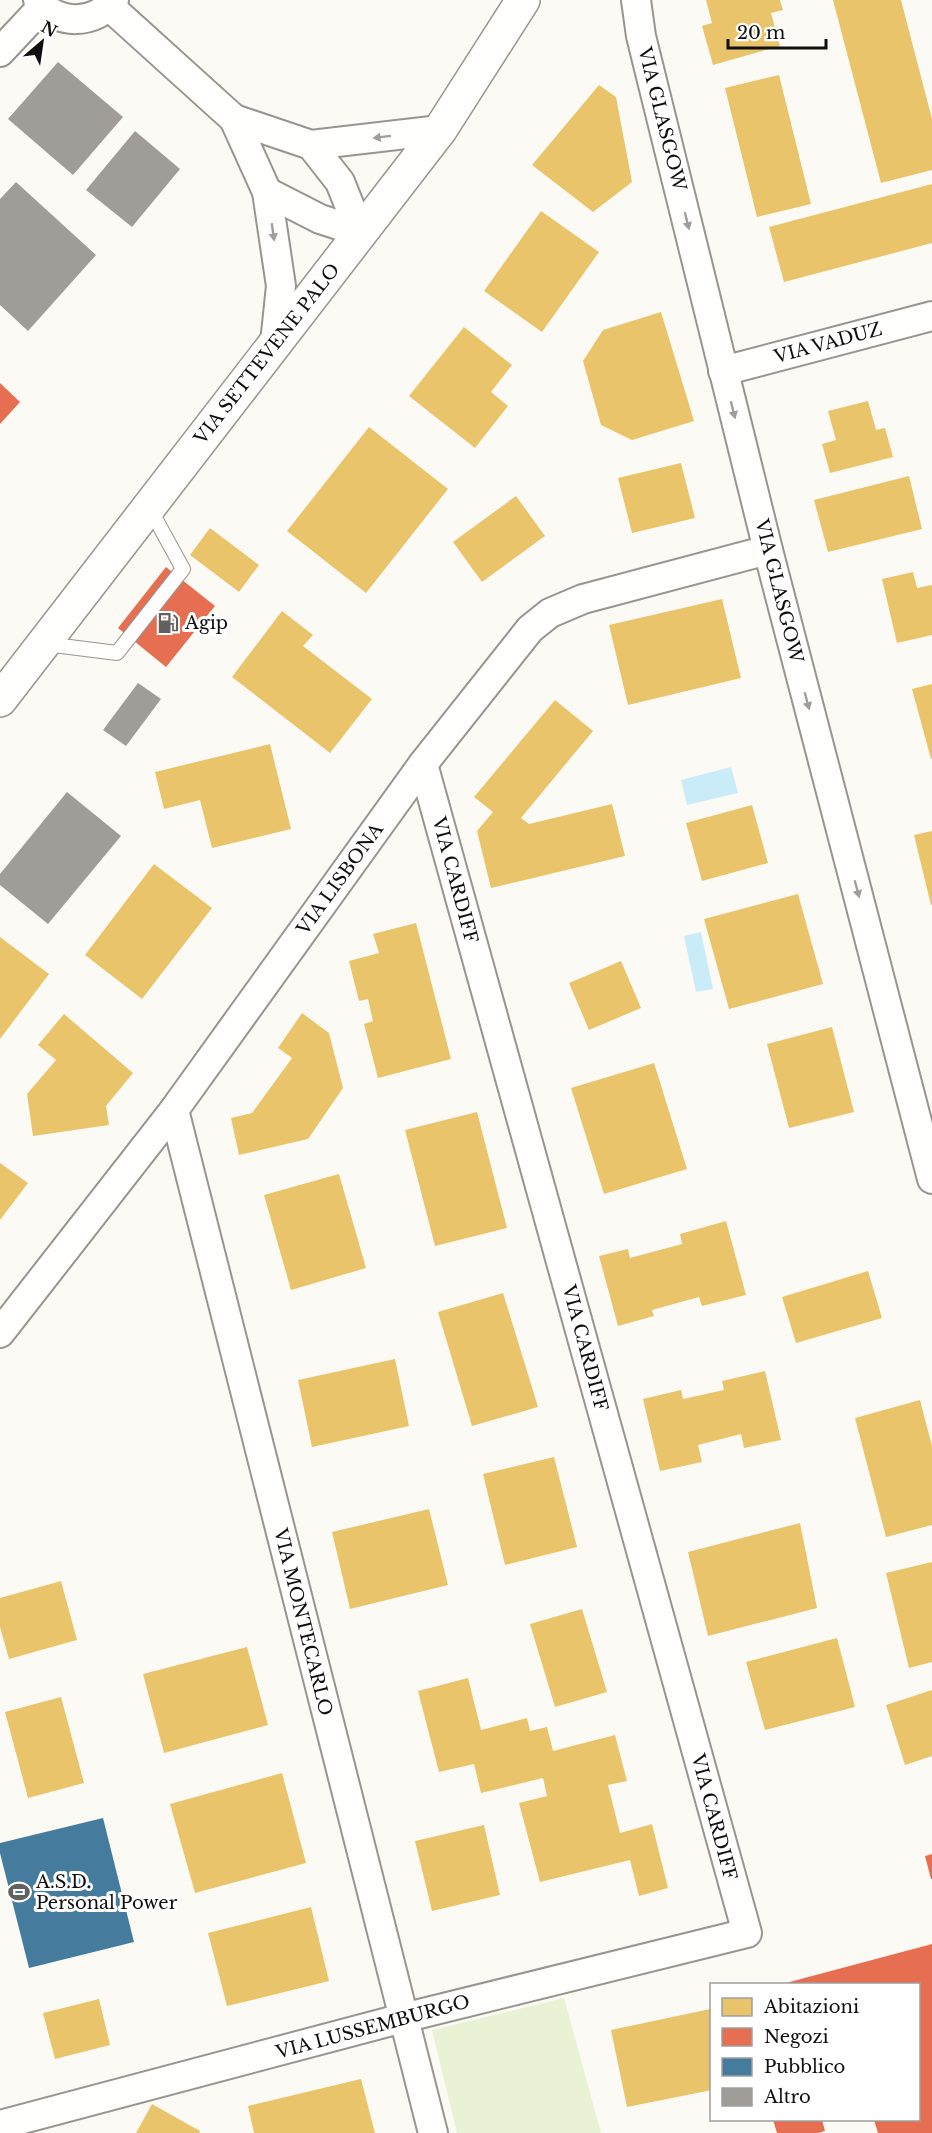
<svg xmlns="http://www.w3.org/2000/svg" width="932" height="2133" font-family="'Libre Baskerville',serif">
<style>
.green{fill:#e9f2d4}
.water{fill:#caecf8}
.homes{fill:#e9c46a}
.shops{fill:#e76f51}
.public{fill:#457b9d}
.building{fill:#a09d99}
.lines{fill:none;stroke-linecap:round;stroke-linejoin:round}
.service-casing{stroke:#969592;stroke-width:16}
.minor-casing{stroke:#969592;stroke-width:32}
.tertiary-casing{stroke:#969592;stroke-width:36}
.service{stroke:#fffefd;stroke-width:14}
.minor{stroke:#fffefd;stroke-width:28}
.tertiary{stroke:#fffefd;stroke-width:33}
.oneway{fill:#9f9e9e}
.labels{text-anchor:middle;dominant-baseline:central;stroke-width:6;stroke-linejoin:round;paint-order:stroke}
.street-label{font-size:18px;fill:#0f0f0f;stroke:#fff}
.poi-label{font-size:18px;fill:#0f0f0f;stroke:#fff;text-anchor:start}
</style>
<rect width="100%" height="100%" fill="#fcfaf4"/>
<path class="green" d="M 564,1998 L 601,2133 L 457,2133 L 432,2030 Z"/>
<g class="water">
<path d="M 731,767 L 738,793 L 687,805 L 681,780 Z"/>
<path d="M 701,932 L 713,989 L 696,992 L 684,936 Z"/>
</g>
<g class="homes">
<path d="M 706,0 L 780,0 L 783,10 L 771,13 L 780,46 L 713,65 L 702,26 L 712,23 Z"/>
<path d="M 833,0 L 901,0 L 932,119 L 932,170 L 881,183 Z"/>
<path d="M 779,75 L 811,204 L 757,217 L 725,88 Z"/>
<path d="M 599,85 L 616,97 L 632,182 L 593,212 L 532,165 Z"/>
<path d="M 932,184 L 932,243 L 784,282 L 769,227 Z"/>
<path d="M 541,211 L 599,252 L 542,332 L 484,291 Z"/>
<path d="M 661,312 L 694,421 L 632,440 L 601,425 L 583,361 L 603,330 Z"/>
<path d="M 464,327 L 512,365 L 491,392 L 508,406 L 475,448 L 409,396 Z"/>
<path d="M 868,401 L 876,430 L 885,428 L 893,457 L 830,473 L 822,444 L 836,440 L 828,411 Z"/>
<path d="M 369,427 L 448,489 L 366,593 L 287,531 Z"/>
<path d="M 681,463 L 695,518 L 632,533 L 618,478 Z"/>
<path d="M 909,476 L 922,529 L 828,552 L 814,500 Z"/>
<path d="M 516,496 L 545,536 L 482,582 L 453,542 Z"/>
<path d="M 210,528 L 259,565 L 239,592 L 190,555 Z"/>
<path d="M 913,572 L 917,588 L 932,585 L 932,635 L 897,643 L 882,579 Z"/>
<path d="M 722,599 L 741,678 L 628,705 L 609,625 Z"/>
<path d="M 282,611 L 313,635 L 303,646 L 372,699 L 330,753 L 232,677 Z"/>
<path d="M 932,684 L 932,759 L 931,759 L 912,689 Z"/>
<path d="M 555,700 L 593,731 L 521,818 L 529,824 L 612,804 L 625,856 L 491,888 L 477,831 L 493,812 L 474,797 Z"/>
<path d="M 270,744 L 291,829 L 212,848 L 200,800 L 164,809 L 155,772 Z"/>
<path d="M 752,805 L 768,863 L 702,881 L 686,823 Z"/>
<path d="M 932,831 L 932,905 L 931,905 L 914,835 Z"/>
<path d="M 154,864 L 212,908 L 142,999 L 85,955 Z"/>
<path d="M 798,894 L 823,984 L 729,1009 L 704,919 Z"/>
<path d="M 416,923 L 451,1059 L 378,1078 L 364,1024 L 373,1021 L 368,999 L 359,1001 L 349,961 L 379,953 L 373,934 Z"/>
<path d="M 0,937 L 49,974 L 0,1039 Z"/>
<path d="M 621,961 L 641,1008 L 589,1030 L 569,983 Z"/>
<path d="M 302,1013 L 329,1033 L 343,1088 L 308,1139 L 239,1155 L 231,1118 L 252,1113 L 292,1058 L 278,1048 Z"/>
<path d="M 64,1014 L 133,1073 L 106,1106 L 109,1125 L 33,1136 L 27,1094 L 56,1060 L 38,1045 Z"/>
<path d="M 832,1027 L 854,1112 L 789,1128 L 767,1044 Z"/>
<path d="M 654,1063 L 687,1169 L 604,1194 L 571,1088 Z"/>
<path d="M 477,1112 L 507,1228 L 435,1246 L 405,1130 Z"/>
<path d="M 0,1163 L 28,1183 L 0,1220 Z"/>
<path d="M 339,1174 L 366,1268 L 291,1290 L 264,1195 Z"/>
<path d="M 726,1221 L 746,1295 L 702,1306 L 699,1297 L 652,1310 L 654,1316 L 618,1326 L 599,1256 L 628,1249 L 630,1258 L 682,1244 L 680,1234 Z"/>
<path d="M 868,1271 L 882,1318 L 796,1343 L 782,1297 Z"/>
<path d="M 503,1293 L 538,1407 L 472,1426 L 438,1312 Z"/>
<path d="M 395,1359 L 409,1426 L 312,1447 L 298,1380 Z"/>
<path d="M 765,1371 L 781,1440 L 744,1448 L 741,1434 L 698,1445 L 702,1462 L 660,1471 L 643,1399 L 681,1390 L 683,1399 L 724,1390 L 722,1381 Z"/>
<path d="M 920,1400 L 932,1446 L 932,1525 L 886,1537 L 855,1418 Z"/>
<path d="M 554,1457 L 577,1547 L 505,1565 L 483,1474 Z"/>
<path d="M 429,1509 L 448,1585 L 350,1609 L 332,1532 Z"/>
<path d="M 800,1523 L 817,1608 L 708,1636 L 688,1552 Z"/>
<path d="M 932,1562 L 932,1662 L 909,1668 L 886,1573 Z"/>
<path d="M 61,1581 L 77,1640 L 9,1659 L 0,1627 L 0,1598 Z"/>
<path d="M 582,1609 L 607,1692 L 555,1707 L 530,1624 Z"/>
<path d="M 837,1638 L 855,1707 L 765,1730 L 746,1662 Z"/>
<path d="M 247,1647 L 268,1725 L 164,1753 L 143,1674 Z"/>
<path d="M 468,1678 L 481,1730 L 527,1718 L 530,1731 L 547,1727 L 553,1751 L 615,1735 L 627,1781 L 608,1785 L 620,1833 L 652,1824 L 668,1888 L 639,1896 L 630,1860 L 540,1882 L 519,1803 L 547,1796 L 543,1778 L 481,1793 L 474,1764 L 439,1772 L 418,1691 Z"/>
<path d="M 932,1690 L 932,1756 L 905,1765 L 886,1705 Z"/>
<path d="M 61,1697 L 84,1783 L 28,1798 L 5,1712 Z"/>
<path d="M 282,1773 L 306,1863 L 195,1893 L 170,1804 Z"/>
<path d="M 484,1825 L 500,1895 L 432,1911 L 415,1841 Z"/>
<path d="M 311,1907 L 329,1981 L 227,2006 L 208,1933 Z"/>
<path d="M 99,1999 L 110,2045 L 55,2059 L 43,2013 Z"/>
<path d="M 710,2009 L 712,2090 L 627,2107 L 611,2030 Z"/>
<path d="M 361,2079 L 375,2133 L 254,2133 L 248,2106 Z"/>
<path d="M 152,2104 L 200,2131 L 199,2133 L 136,2133 Z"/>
</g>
<g class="shops">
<path d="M 0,383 L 20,402 L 0,424 Z"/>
<path d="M 166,567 L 215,606 L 166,667 L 118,628 Z"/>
<path d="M 932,1854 L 932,1879 L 931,1879 L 925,1856 Z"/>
<path d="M 932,1944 L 932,2133 L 878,2133 L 874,2120 L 918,2120 L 918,1984 L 782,1984 Z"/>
<path d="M 773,2120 L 822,2120 L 825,2131 L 818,2133 L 777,2133 Z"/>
</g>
<path class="public" d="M 103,1818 L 134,1942 L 29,1968 L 0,1853 L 0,1843 Z"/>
<g class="building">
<path d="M 58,62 L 123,117 L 73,175 L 8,119 Z"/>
<path d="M 135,131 L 180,169 L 132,227 L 86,190 Z"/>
<path d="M 16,182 L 96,255 L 28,331 L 0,305 L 0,199 Z"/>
<path d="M 138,683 L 161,699 L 126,746 L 103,730 Z"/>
<path d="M 67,792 L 121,836 L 48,924 L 0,885 L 0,874 Z"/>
</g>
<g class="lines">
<defs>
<path id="service" d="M 46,644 L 117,653 L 183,569 L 149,507"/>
<g id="minor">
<path d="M 38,0 C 57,26 95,25 114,0"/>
<path d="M 636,0 L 641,36 L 768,550 L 932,1179"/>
<path d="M 109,6 L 234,119 L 267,192 L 281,286 L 275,343"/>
<path d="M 0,52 L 43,6"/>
<path d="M 234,119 L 311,145 L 440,130"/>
<path d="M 311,145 L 340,182 L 360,232"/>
<path d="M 267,192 L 320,219 L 360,232"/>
<path d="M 723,371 L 932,316"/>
<path d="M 174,1110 L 433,2133"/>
<path d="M 0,1333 L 174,1110 L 423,764 L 530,629 L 550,613 L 583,599 L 768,550"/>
<path d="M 0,2125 L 403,2018 L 747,1933 L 423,764"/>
</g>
<path id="tertiary" d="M 0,700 L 440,130 L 523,0"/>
</defs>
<use href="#service" class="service-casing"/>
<use href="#minor" class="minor-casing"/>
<use href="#tertiary" class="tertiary-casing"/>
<use href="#service" class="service"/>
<use href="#minor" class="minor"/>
<use href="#tertiary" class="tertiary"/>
</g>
<defs><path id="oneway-solid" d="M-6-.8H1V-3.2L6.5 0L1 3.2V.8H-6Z" transform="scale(1.5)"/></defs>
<g class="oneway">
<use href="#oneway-solid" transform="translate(382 137) rotate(173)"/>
<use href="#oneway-solid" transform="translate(687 221) rotate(76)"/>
<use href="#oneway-solid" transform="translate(273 232) rotate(82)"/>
<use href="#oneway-solid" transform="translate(733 410) rotate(76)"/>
<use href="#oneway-solid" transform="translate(807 701) rotate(75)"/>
<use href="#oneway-solid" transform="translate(857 889) rotate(75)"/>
</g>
<defs>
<symbol id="fuel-bare" viewBox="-9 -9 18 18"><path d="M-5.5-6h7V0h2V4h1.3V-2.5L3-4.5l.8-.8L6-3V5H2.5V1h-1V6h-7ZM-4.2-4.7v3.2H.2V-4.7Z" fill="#62615f" stroke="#fff" stroke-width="2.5" paint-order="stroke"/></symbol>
<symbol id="stadium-bare" viewBox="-9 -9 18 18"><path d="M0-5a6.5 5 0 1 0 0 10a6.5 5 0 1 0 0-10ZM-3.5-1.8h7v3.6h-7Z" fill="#62615f" stroke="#fff" stroke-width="2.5" paint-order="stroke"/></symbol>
</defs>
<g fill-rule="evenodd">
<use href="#fuel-bare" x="153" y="608" width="30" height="30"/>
<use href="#stadium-bare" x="4" y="1877" width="30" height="30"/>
</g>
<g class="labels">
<g class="street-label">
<text transform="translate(662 119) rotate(76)">VIA GLASGOW</text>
<text transform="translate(828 343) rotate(-15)">VIA VADUZ</text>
<text transform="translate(267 354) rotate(-52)">VIA SETTEVENE PALO</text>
<text transform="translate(779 591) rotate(76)">VIA GLASGOW</text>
<text transform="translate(340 879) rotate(-54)">VIA LISBONA</text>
<text transform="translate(455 880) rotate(75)">VIA CARDIFF</text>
<text transform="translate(585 1348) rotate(75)">VIA CARDIFF</text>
<text transform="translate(303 1622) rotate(76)">VIA MONTECARLO</text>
<text transform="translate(714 1817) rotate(75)">VIA CARDIFF</text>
<text transform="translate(373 2027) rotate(-15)">VIA LUSSEMBURGO</text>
</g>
<g class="poi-label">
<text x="185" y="623">Agip</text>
<text x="36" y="1882">A.S.D.<tspan x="36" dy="21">Personal Power</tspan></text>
</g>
</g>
<rect x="710" y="1983" width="210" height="138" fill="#ffffff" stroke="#9f9f9f" stroke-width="1.5"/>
<rect x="722" y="1998" width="30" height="18" fill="#e9c46a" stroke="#9f9f9f" stroke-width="1.5"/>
<text x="764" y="2013" font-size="18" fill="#0f0f0f">Abitazioni</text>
<rect x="722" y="2028" width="30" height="18" fill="#e76f51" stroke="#9f9f9f" stroke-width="1.5"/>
<text x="764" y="2043" font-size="18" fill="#0f0f0f">Negozi</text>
<rect x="722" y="2058" width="30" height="18" fill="#457b9d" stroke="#9f9f9f" stroke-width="1.5"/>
<text x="764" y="2073" font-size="18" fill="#0f0f0f">Pubblico</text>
<rect x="722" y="2088" width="30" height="18" fill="#a09d99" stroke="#9f9f9f" stroke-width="1.5"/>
<text x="764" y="2103" font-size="18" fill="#0f0f0f">Altro</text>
<g transform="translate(42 42) rotate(29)" stroke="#ffffff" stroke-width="4.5" paint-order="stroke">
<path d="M0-4.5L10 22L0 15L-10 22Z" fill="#0f0f0f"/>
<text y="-9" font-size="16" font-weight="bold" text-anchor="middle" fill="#0f0f0f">N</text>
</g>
<path d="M728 39v9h98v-9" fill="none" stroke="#0f0f0f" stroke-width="3"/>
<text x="737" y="39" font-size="18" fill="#0f0f0f" stroke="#ffffff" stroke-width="4.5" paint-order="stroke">20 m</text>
</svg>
